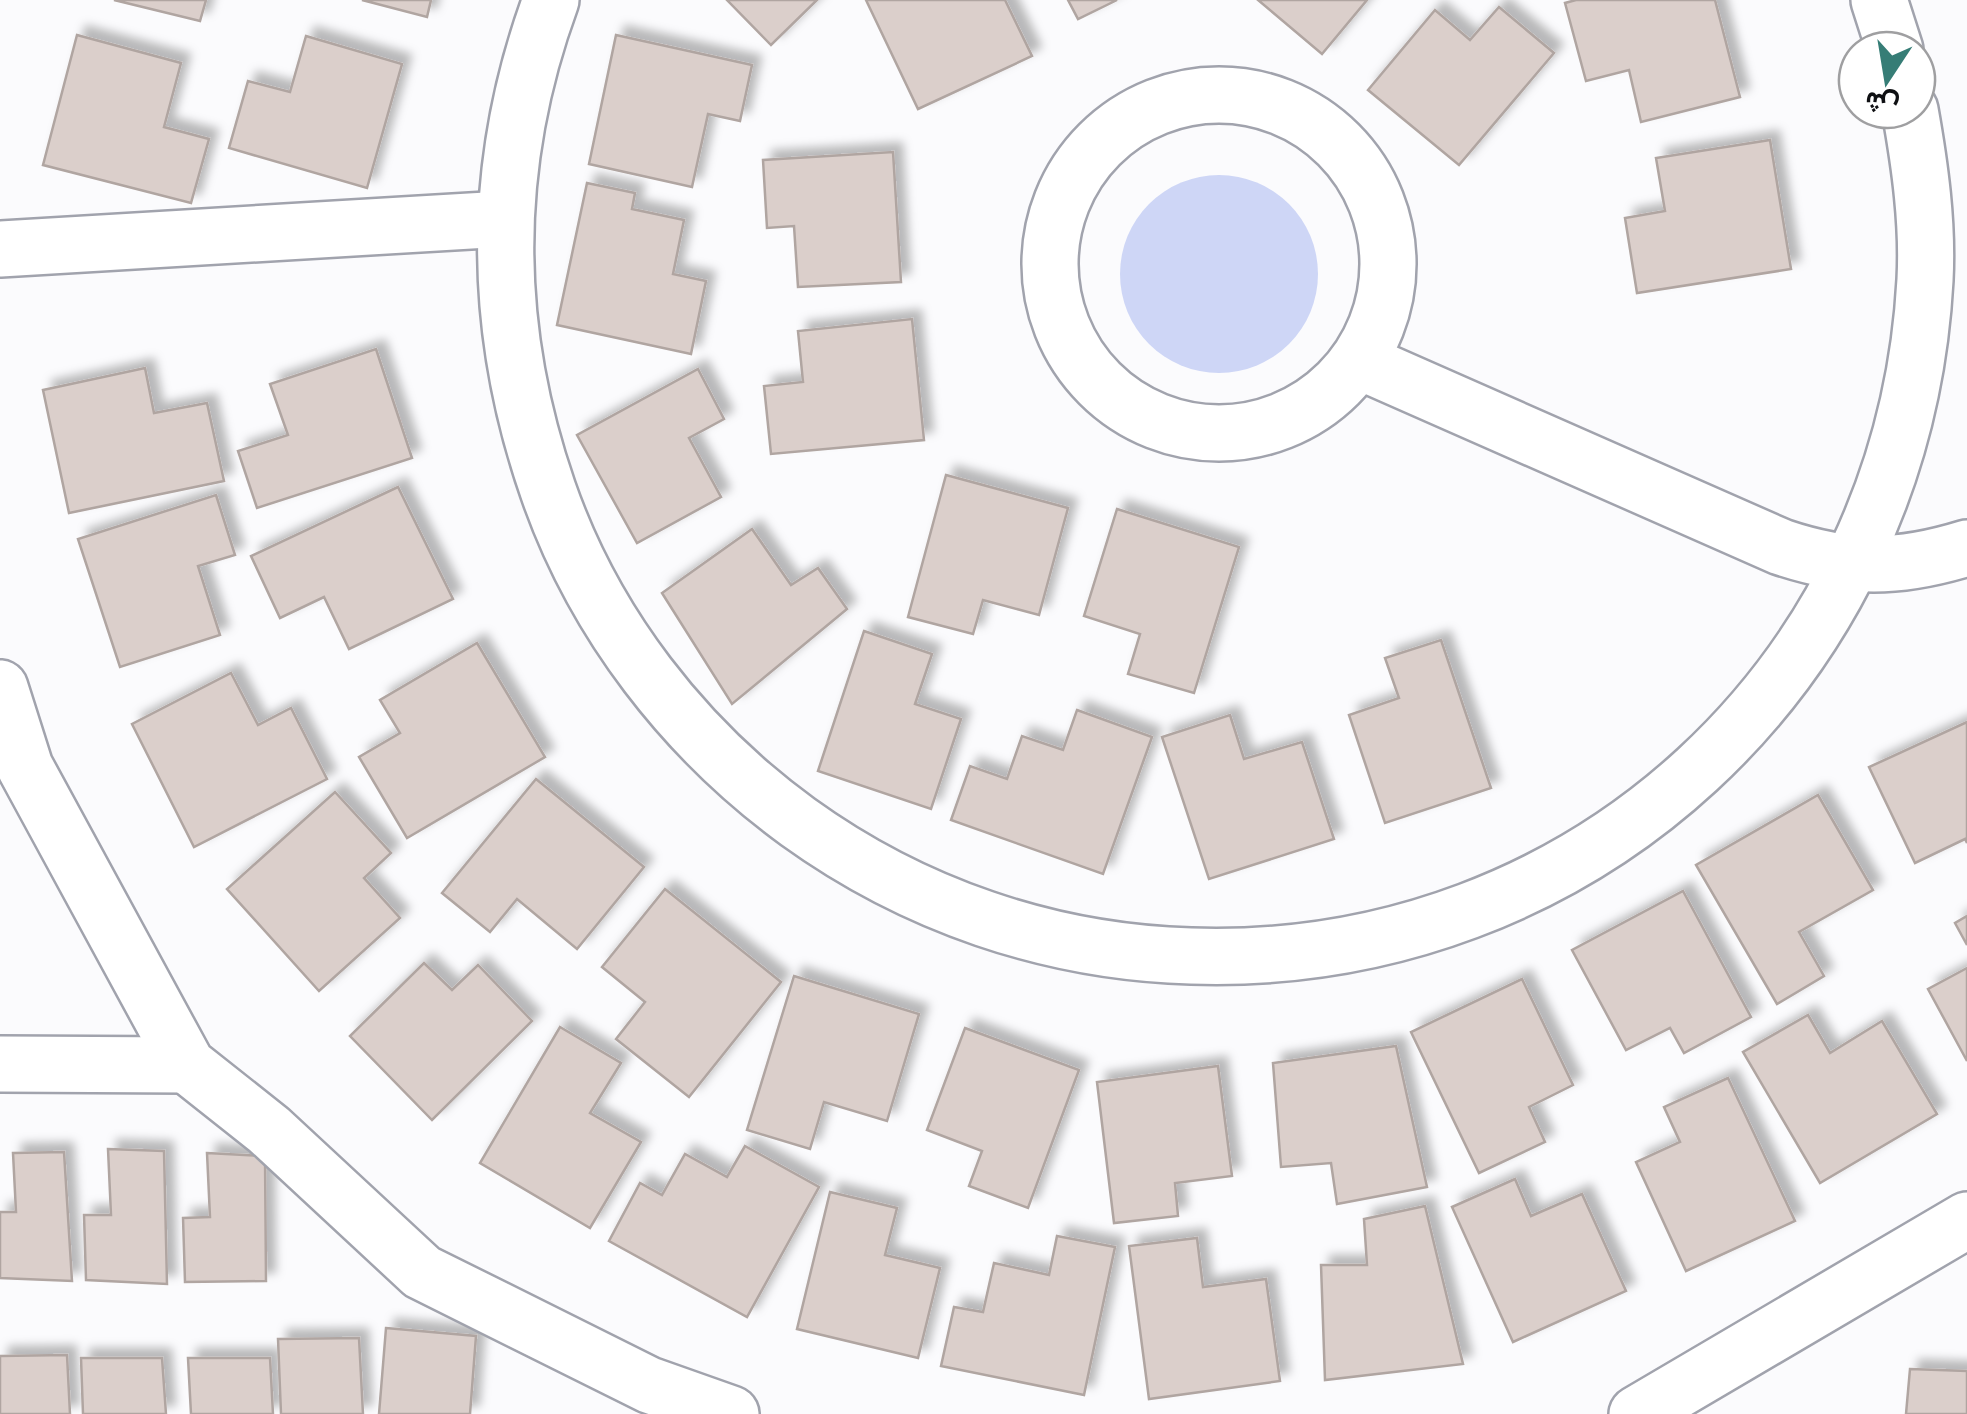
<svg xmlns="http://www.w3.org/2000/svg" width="1967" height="1414" font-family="Mulish,Vazirmatn,sans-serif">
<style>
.green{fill:#ced6f6}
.building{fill:#dbcfcb;stroke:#b0a5a1;stroke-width:2.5;filter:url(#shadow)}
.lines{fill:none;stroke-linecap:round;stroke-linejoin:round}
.minor-casing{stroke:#a1a3ad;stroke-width:60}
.minor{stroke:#fff;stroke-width:55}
</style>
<defs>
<filter id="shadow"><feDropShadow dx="9" dy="-9" stdDeviation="5" flood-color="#0004"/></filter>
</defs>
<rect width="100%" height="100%" fill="#fbfbfd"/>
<circle class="green" cx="1219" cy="274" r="99"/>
<g class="building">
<path d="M 114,0 L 206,0 L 200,21 Z"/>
<path d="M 362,0 L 431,0 L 427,17 Z"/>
<path d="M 727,0 L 817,0 L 771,45 Z"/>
<path d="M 866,0 L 1005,0 L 1032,56 L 918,109 Z"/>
<path d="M 1068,0 L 1117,0 L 1078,19 Z"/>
<path d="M 1258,0 L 1367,0 L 1322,54 Z"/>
<path d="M 1576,0 L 1715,0 L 1740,97 L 1641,122 L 1629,70 L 1586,81 L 1565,3 Z"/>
<path d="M 1499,7 L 1554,53 L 1459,165 L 1368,90 L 1435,10 L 1470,40 Z"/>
<path d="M 77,35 L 181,63 L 164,127 L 209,139 L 191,203 L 43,165 Z"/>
<path d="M 616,35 L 752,65 L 740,121 L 708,114 L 692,187 L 589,164 Z"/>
<path d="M 306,36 L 402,64 L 367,188 L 229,148 L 248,81 L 290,92 Z"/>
<path d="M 1770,140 L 1791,269 L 1637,293 L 1625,218 L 1665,211 L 1656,158 Z"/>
<path d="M 893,152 L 901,282 L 798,287 L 794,226 L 767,228 L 763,160 Z"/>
<path d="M 587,183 L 635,193 L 632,209 L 684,220 L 673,274 L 706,281 L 691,354 L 557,325 Z"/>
<path d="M 912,319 L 924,440 L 771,454 L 764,386 L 803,382 L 798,331 Z"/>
<path d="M 376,349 L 412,458 L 257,508 L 238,451 L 288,435 L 270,384 Z"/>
<path d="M 145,368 L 154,413 L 207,403 L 224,481 L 69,513 L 43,390 Z"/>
<path d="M 698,369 L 724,419 L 689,438 L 721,497 L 637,543 L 577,435 Z"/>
<path d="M 946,475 L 1068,508 L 1039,615 L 983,600 L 973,634 L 908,617 Z"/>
<path d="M 398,487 L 453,599 L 349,649 L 324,597 L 280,618 L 251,556 Z"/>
<path d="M 216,495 L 235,555 L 198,566 L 220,635 L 120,667 L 78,539 Z"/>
<path d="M 1117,509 L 1239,547 L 1194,693 L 1128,674 L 1140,634 L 1084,616 Z"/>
<path d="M 752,529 L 791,585 L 818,568 L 847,609 L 732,704 L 662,593 Z"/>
<path d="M 864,631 L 932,654 L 915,704 L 961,719 L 931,809 L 818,771 Z"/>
<path d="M 1441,640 L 1491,788 L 1385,823 L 1349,715 L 1399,698 L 1385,658 Z"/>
<path d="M 477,643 L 545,757 L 407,838 L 359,757 L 400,733 L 380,700 Z"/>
<path d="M 231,673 L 258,725 L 291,708 L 327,779 L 194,847 L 132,724 Z"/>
<path d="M 1077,710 L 1152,737 L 1103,874 L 951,820 L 970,766 L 1007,779 L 1022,736 L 1063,750 Z"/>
<path d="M 1230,715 L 1244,759 L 1302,742 L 1334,839 L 1209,879 L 1162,737 Z"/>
<path d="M 1967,722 L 1967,843 L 1965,839 L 1915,863 L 1869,767 Z"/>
<path d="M 536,779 L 644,867 L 577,949 L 517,899 L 490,932 L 442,893 Z"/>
<path d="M 335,792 L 391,853 L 364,878 L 400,918 L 319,991 L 227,889 Z"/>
<path d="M 1818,795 L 1873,890 L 1799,932 L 1824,976 L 1777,1004 L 1696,865 Z"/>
<path d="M 665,889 L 781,982 L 689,1097 L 616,1039 L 645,1002 L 602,967 Z"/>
<path d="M 1683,891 L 1751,1017 L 1684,1053 L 1670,1028 L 1626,1050 L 1572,950 Z"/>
<path d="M 1967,916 L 1967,945 L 1955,923 Z"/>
<path d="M 424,963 L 452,990 L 478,965 L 532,1021 L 432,1120 L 350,1036 Z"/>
<path d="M 1967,968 L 1967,1061 L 1928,989 Z"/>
<path d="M 794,976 L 919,1014 L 887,1121 L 824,1102 L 810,1149 L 747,1130 Z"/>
<path d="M 1522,979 L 1573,1085 L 1529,1107 L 1545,1142 L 1479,1173 L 1411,1032 Z"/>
<path d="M 1808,1015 L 1830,1053 L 1882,1021 L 1937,1114 L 1820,1183 L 1743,1052 Z"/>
<path d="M 560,1027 L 621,1063 L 590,1113 L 641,1142 L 590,1228 L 480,1163 Z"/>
<path d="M 965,1028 L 1079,1070 L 1028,1208 L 969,1186 L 982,1151 L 927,1130 Z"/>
<path d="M 1396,1046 L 1427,1187 L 1337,1204 L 1331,1163 L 1281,1167 L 1273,1063 Z"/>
<path d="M 1218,1066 L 1232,1176 L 1175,1183 L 1178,1216 L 1114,1223 L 1097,1082 Z"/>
<path d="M 1728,1078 L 1795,1221 L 1686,1271 L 1636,1162 L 1680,1142 L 1664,1107 Z"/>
<path d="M 745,1146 L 819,1187 L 747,1317 L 609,1241 L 640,1183 L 662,1195 L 685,1154 L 727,1177 Z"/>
<path d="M 108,1149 L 164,1151 L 167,1284 L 86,1280 L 84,1215 L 111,1215 Z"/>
<path d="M 64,1152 L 72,1281 L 0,1278 L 0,1212 L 16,1212 L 13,1153 Z"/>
<path d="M 207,1153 L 265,1156 L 266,1281 L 185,1282 L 183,1218 L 210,1217 Z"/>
<path d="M 1515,1179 L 1531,1216 L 1582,1194 L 1626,1291 L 1513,1342 L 1452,1207 Z"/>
<path d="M 830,1192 L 897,1208 L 885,1255 L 940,1268 L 918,1358 L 797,1329 Z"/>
<path d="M 1425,1206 L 1463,1364 L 1325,1380 L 1321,1265 L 1367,1265 L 1364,1219 Z"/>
<path d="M 1057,1236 L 1115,1247 L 1084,1395 L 941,1366 L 954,1307 L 983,1312 L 994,1263 L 1049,1275 Z"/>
<path d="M 1197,1238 L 1203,1287 L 1266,1279 L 1280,1381 L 1149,1399 L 1129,1246 Z"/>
<path d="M 386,1328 L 476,1336 L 470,1414 L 379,1414 Z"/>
<path d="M 359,1338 L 363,1414 L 281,1414 L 278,1339 Z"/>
<path d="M 67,1355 L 70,1414 L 0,1414 L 0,1356 Z"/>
<path d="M 81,1358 L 162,1358 L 166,1414 L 83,1414 Z"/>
<path d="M 188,1358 L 270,1358 L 273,1414 L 191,1414 Z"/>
<path d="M 1910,1369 L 1967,1371 L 1967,1414 L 1906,1414 Z"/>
</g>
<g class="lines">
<defs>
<g id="minor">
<path d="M 551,0 C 491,163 491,326 548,490 C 594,623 684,739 798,822 C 913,905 1049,952 1191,956 C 1583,969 1904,672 1925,280 C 1928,223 1920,166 1910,110"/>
<path d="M 1879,0 L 1895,50"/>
<circle cx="1219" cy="264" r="169"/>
<path d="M 0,249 L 504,219"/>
<path d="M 1359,361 L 1781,547 C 1849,570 1899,569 1967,548"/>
<path d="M 0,688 L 25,767 L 187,1065 L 269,1130 L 422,1272 L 649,1385 L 731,1414"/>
<path d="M 0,1064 L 187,1065"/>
<path d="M 1637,1414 L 1967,1220"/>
</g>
</defs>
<use href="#minor" class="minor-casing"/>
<use href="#minor" class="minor"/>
</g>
<g transform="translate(1887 80) rotate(192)"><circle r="48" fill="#ffffff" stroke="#9f9fa1" stroke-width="2.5"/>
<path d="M0-8L18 38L0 25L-18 38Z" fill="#367d76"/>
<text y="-15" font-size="28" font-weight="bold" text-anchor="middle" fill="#0f1013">ش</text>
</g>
</svg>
